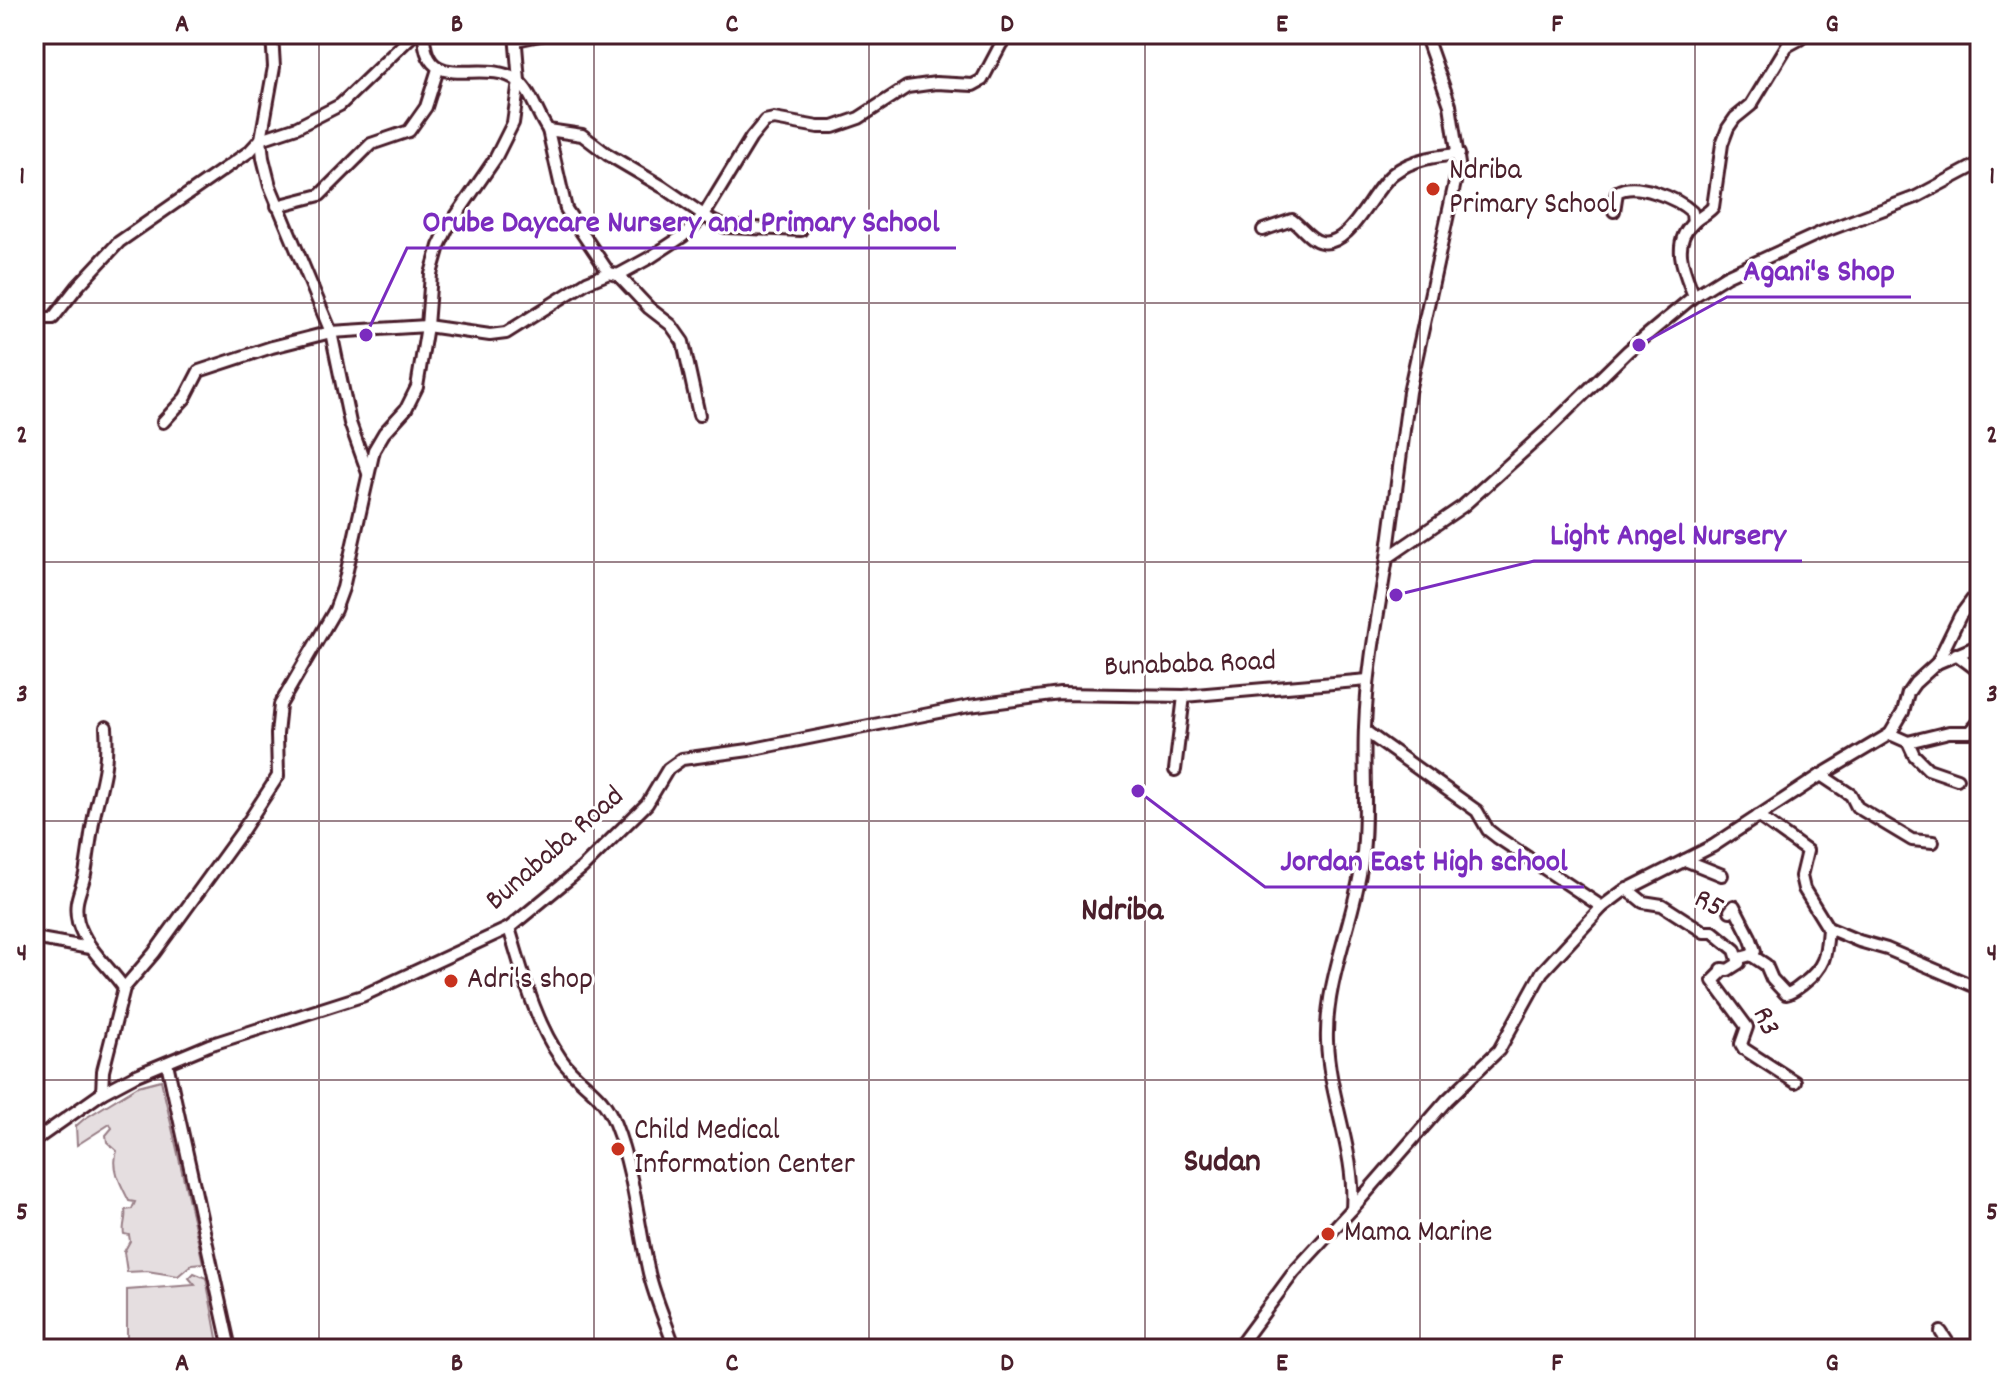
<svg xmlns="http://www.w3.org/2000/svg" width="2014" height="1383" font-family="Dekko,sans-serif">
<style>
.green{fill:#e5dee0;stroke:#987e86;stroke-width:2}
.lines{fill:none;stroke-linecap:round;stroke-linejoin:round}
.minor-casing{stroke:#4a1f2b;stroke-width:16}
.minor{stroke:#fff;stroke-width:10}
.grid{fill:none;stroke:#4a1f2b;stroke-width:2;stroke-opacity:0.55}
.poi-dot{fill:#c8321e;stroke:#fff;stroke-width:3}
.labels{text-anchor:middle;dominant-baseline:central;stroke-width:6;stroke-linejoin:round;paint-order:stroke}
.poi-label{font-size:30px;fill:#4a1f2b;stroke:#fff;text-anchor:start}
.street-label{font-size:30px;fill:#4a1f2b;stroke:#fff}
.quarter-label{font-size:34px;font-weight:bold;fill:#4a1f2b;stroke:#fff}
.leader{fill:none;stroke:#7b2cbf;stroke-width:3}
.callout-dot{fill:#7b2cbf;stroke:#fff;stroke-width:3}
.callout-label{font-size:32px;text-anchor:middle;font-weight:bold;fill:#7b2cbf;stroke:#fff;stroke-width:6;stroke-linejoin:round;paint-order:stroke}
.neatline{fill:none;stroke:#4a1f2b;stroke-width:3}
.grid-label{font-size:26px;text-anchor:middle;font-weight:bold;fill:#4a1f2b}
</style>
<rect width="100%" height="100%" fill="#fff"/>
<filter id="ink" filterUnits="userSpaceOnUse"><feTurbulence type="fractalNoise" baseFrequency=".0125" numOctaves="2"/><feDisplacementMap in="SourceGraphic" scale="16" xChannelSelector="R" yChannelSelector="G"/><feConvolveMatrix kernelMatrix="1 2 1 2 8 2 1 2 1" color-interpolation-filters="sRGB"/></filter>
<g filter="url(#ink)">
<g class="green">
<path d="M 161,1080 L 203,1263 L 192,1264 L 178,1276 L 147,1271 L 127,1272 L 124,1252 L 130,1241 L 129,1235 L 124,1234 C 122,1225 127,1219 125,1210 L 132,1209 L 135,1202 L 129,1201 C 121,1185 111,1168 117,1151 L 107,1142 L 106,1135 L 112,1128 L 110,1124 L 77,1145 L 76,1126 L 84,1119 L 138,1086 Z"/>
<path d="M 194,1273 L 206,1278 L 219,1349 L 127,1349 L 127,1290 L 195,1285 L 189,1278 Z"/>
</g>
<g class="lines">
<defs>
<g id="minor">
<path d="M 272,34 L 274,67 L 261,139 L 263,158 L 270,186 L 331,332 L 350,423 L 368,473"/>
<path d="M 424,34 C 425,98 484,55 518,81 C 532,92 537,115 548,130 L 582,135 L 607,154 L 663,187 L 714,222 L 726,227 L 801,230"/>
<path d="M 516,40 L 545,34"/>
<path d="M 548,130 L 566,209 L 609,273"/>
<path d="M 277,206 L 320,195 L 371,144 L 409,131 L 426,107 L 438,69"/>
<path d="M 1614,211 L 1617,192 C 1636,181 1677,198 1692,212 L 1693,223"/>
<path d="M 1263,230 L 1292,220 C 1302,227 1310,240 1321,242 C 1351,248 1371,190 1394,173 C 1413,159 1436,156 1459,154"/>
<path d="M 618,275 L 649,308 L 671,325 L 683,342 L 699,415"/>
<path d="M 1694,296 C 1685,273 1670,244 1693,223 C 1699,217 1707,214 1713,207 L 1722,144 L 1728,128 L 1735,118 L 1751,105 L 1787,46 L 1800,39 L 1803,34"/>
<path d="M 34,318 L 53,318 L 78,286 L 119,242 L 250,151 L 261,139 L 297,127 L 340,105 L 414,34"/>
<path d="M 163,422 L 185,398 L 199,371 L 272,347 L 331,332 L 427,326 L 490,335 L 506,333 L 587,282 L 609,273 L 618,275 L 651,257 L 683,236 L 704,215 L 751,138 L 765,121 L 774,119 L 818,127 L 833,127 L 859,118 L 907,87 L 936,83 L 973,85 L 982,80 L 1001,44 L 1010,34"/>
<path d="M 1387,558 L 1409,392 L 1459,164 L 1450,105 L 1425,34"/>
<path d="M 1956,654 L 1980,672"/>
<path d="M 1937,663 L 1980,645"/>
<path d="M 106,727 C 108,760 104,775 96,807 C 91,829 89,852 85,874 C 81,892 73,901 78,922 C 86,949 109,966 124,988"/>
<path d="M 1365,731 L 1477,811 L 1488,830 L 1497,837 L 1602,907"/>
<path d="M 1890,734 L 1908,742 L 1914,755 L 1928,769 L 1957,779"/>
<path d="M 1908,742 L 1949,732 L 1970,732 L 1980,721"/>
<path d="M 1175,770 L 1184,696"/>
<path d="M 1821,775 L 1851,795 L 1857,807 L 1912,840 L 1933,842"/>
<path d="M 1758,816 L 1807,851 L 1801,876 L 1804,889 L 1828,928 L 1859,941 L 1887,949 L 1971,985 L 1980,983"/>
<path d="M 1685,860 L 1722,875"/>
<path d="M 1627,889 L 1643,902 L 1662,905 L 1704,932 L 1713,932 L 1735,950 L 1739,963 L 1728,970 L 1722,969"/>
<path d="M 1730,911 L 1734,906 L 1750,937 L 1755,951 L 1751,955"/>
<path d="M 509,928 C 523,973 534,1020 561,1059 C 579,1085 602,1090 615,1124 C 634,1172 638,1224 649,1273 C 655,1299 667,1324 675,1349"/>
<path d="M 34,938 L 90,948"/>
<path d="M 1740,958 L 1751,955 L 1766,965 L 1772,979 L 1786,994 C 1794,992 1797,988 1803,984 C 1826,966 1826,955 1828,928"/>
<path d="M 1724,970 L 1713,981 L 1747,1027 L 1741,1044 L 1744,1049 L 1795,1082"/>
<path d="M 167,1063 L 230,1349"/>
<path d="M 102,1093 L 103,1071 L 124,988 L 154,953 L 241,833 L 278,776 L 277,734 L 280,705 L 335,610 L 343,588 L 374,450 L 384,433 L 406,409 L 417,387 L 427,326 L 431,274 L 439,246 L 447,229 L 495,159 L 513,123 L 519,81 L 515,34"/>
<path d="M 34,1141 L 102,1093 L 134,1076 L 209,1045 L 362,996 L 509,928 L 582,868 L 647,804 L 668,769 L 682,759 L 749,750 L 969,706 L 1060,694 L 1184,696 L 1368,680"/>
<path d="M 1352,1209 L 1447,1100 L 1499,1050 L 1542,972 L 1602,907 L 1622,892 L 1713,846 L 1821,775 L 1890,734 L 1903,712 L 1908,693 L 1915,683 L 1937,663 L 1960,616 L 1980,589"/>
<path d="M 1941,1332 L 1952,1349"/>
<path d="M 1237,1349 L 1294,1272 L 1352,1209 C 1356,1152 1329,1098 1327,1041 C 1325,979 1354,922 1362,862 C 1368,817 1363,772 1365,727 C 1367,671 1378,614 1387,558 L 1463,506 L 1545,432 L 1628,351 L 1694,296 L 1726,276 L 1820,233 L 1916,197 L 1980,163"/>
</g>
</defs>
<use href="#minor" class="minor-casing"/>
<use href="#minor" class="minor"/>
</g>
</g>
<path class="grid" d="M 319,34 L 319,1349M 594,34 L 594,1349M 869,34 L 869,1349M 1145,34 L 1145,1349M 1420,34 L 1420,1349M 1695,34 L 1695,1349M 34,303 L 1980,303M 34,562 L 1980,562M 34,821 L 1980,821M 34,1080 L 1980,1080"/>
<g class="poi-dot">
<circle cx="1433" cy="189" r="8"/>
<circle cx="451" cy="981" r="8"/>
<circle cx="618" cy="1149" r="8"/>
<circle cx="1328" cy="1234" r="8"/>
</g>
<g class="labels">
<g class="poi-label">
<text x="1449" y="172">Ndriba<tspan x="1449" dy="34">Primary School</tspan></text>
<text x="467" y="981">Adri's shop</text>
<text x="634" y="1132">Child Medical<tspan x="634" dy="34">Information Center</tspan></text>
<text x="1344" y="1234">Mama Marine</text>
</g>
<g class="street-label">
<text transform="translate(1190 666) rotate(-2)">Bunababa Road</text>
<text transform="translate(556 850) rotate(-41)">Bunababa Road</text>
<text transform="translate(1708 905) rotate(29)">R5</text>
<text transform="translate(1764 1022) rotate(67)">R3</text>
</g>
<g class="quarter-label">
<text x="1122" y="912">Ndriba</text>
<text x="1222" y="1163">Sudan</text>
</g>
</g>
<path class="leader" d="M366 335L407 248H956M1639 345L1727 297H1911M1396 595L1534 561H1802M1138 791L1265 887H1584"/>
<g class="callout-dot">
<circle cx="366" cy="335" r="8"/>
<circle cx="1639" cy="345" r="8"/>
<circle cx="1396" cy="595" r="8"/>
<circle cx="1138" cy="791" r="8"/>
</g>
<g class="callout-label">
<text x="681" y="231">Orube Daycare Nursery and Primary School</text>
<text x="1819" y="280">Agani's Shop</text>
<text x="1668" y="544">Light Angel Nursery</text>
<text x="1424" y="870">Jordan East High school</text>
</g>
<rect width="2014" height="1383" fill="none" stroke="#fff" stroke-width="88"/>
<rect x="44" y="44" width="1926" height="1295" class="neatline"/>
<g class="grid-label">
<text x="182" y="31">A</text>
<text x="457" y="31">B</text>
<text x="732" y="31">C</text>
<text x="1007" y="31">D</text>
<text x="1282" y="31">E</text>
<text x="1557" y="31">F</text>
<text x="1832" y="31">G</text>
<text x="22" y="183">1</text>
<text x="1992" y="183">1</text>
<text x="22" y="442">2</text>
<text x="1992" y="442">2</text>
<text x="22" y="701">3</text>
<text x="1992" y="701">3</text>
<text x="22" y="960">4</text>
<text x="1992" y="960">4</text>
<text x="22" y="1219">5</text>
<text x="1992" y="1219">5</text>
<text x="182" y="1370">A</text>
<text x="457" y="1370">B</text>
<text x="732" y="1370">C</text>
<text x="1007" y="1370">D</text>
<text x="1282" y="1370">E</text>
<text x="1557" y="1370">F</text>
<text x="1832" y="1370">G</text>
</g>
</svg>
